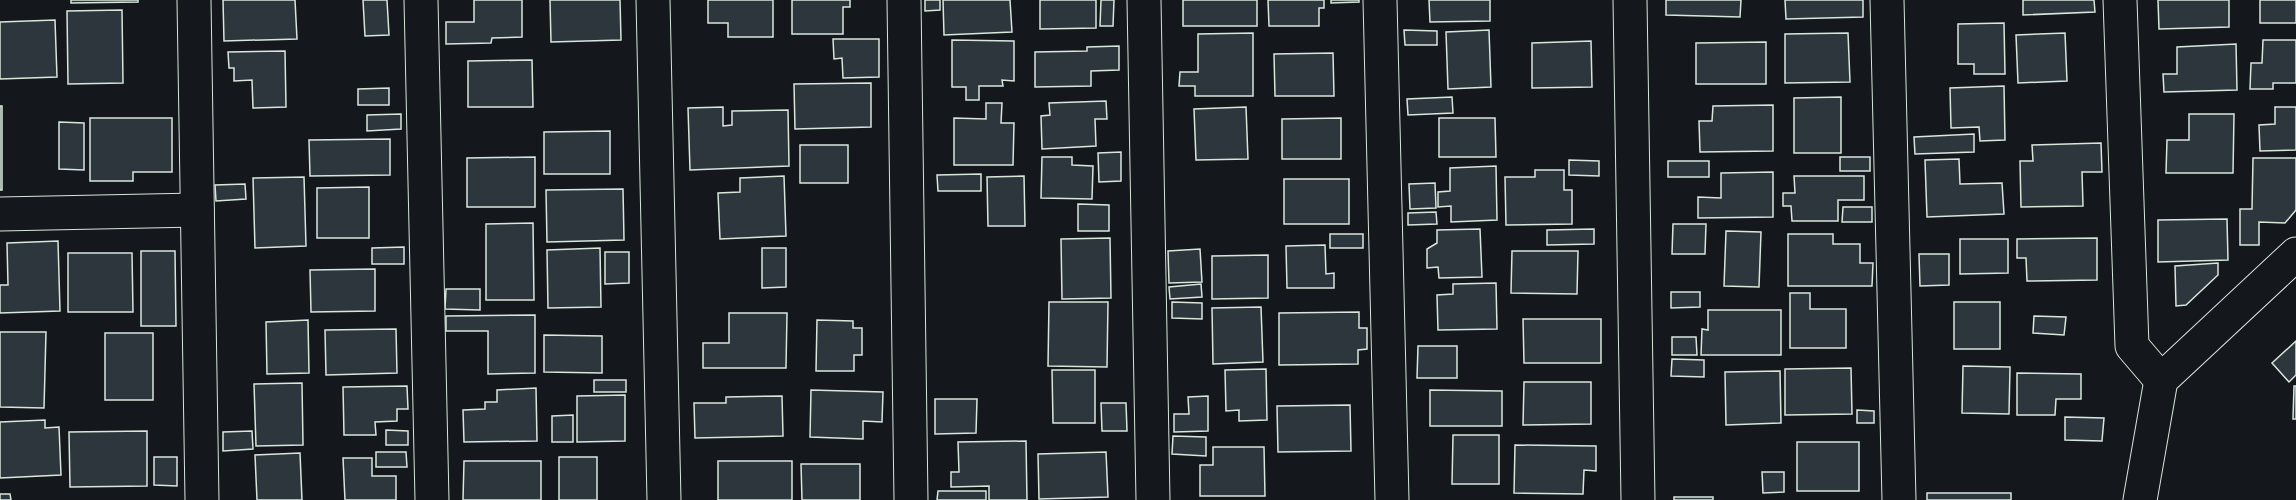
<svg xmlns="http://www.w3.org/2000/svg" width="2296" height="500" font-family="Bitter,serif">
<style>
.building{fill:#2c363c;stroke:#d8e6dc;stroke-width:1.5}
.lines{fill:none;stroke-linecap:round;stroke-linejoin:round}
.minor-casing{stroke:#d8e6dc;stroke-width:35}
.minor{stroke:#14181c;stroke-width:33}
</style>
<rect width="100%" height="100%" fill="#14181c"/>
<g class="building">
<path d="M 71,0 L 138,0 L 138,2 L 71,3 Z"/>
<path d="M 223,0 L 295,0 L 297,39 L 224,41 Z"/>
<path d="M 363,0 L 387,0 L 389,35 L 365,36 Z"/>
<path d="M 474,0 L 522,0 L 522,37 L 492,38 L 491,43 L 446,44 L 446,22 L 474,22 Z"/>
<path d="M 550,0 L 620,0 L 621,40 L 551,42 Z"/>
<path d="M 708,0 L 773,0 L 773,37 L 728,37 L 728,23 L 708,23 Z"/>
<path d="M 792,0 L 850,0 L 850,7 L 843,7 L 843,34 L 792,34 Z"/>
<path d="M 925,0 L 940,0 L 940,10 L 925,11 Z"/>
<path d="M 943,0 L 1010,0 L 1012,32 L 944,35 Z"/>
<path d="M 1040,0 L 1096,0 L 1096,28 L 1040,29 Z"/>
<path d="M 1101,0 L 1114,0 L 1113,26 L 1100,26 Z"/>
<rect x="1183" y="0" width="74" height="26"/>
<path d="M 1268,0 L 1324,0 L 1324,8 L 1319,8 L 1319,26 L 1269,26 Z"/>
<path d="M 1331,0 L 1359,0 L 1359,2 L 1331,3 Z"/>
<path d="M 1429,0 L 1490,0 L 1490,21 L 1430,22 Z"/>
<path d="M 1666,0 L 1741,0 L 1740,17 L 1666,15 Z"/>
<path d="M 1785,0 L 1863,0 L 1863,17 L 1786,19 Z"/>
<path d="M 2023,0 L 2094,0 L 2095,12 L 2023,15 Z"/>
<path d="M 2158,0 L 2229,0 L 2229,27 L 2159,29 Z"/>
<rect x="2260" y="0" width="36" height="23"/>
<path d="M 122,10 L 123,83 L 68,84 L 67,11 Z"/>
<path d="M 55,20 L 57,77 L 0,79 L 0,22 Z"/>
<path d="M 2004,23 L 2005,74 L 1974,74 L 1974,64 L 1958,64 L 1958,24 Z"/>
<path d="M 1404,30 L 1437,31 L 1437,45 L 1405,45 Z"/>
<path d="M 1489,30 L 1491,87 L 1448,89 L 1446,32 Z"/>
<path d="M 1253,33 L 1253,96 L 1195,96 L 1195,86 L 1179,86 L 1180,72 L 1198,72 L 1198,34 Z"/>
<path d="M 1848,33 L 1850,82 L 1785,83 L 1785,34 Z"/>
<path d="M 2065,33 L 2067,81 L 2018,83 L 2016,35 Z"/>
<path d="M 833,39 L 879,39 L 879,77 L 843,78 L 842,58 L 834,59 Z"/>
<path d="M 952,40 L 1014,41 L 1014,81 L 1002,80 L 1003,86 L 979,86 L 979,100 L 966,100 L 966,87 L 952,87 Z"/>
<path d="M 2263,40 L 2296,40 L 2296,83 L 2273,83 L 2273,89 L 2250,89 L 2251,63 L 2262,63 Z"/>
<path d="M 1591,41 L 1592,87 L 1532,88 L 1532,43 Z"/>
<path d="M 1766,42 L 1766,84 L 1696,84 L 1696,43 Z"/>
<path d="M 2236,44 L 2237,90 L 2164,92 L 2163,74 L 2177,74 L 2177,47 Z"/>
<path d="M 1119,46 L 1119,70 L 1091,71 L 1091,86 L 1035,87 L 1035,52 L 1087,51 L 1087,47 Z"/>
<path d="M 285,51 L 286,107 L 253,108 L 252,80 L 234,81 L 234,68 L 229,68 L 228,52 Z"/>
<path d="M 1333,53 L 1334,96 L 1275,96 L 1274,54 Z"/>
<path d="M 532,60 L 533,107 L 468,107 L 468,61 Z"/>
<path d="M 871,83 L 871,127 L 795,129 L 794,84 Z"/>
<path d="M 2004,86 L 2005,140 L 1980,141 L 1979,127 L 1951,128 L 1950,88 Z"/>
<path d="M 389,88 L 389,105 L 358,105 L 358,89 Z"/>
<path d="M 1452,97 L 1453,113 L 1408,115 L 1407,99 Z"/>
<path d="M 1841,97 L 1841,153 L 1794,153 L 1794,98 Z"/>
<path d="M 1106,101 L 1107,119 L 1095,119 L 1096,146 L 1042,149 L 1041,116 L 1050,115 L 1049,103 Z"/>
<path d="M 986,103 L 1002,103 L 1001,123 L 1014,123 L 1013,165 L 954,165 L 954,118 L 986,119 Z"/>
<path d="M 1773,105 L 1773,151 L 1700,152 L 1699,121 L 1712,121 L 1713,106 Z"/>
<rect x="0" y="106" width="2" height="84"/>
<path d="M 723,107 L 723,126 L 732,125 L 732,111 L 788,110 L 789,166 L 690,170 L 688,108 Z"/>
<path d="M 1246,107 L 1248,159 L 1196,160 L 1194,109 Z"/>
<path d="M 2275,107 L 2296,107 L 2296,150 L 2260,151 L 2259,125 L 2275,124 Z"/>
<path d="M 401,114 L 401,129 L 367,131 L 367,115 Z"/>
<path d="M 2189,114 L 2234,114 L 2233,173 L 2166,173 L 2167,140 L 2189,140 Z"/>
<path d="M 90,118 L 172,118 L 172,172 L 133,172 L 133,181 L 90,181 Z"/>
<path d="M 1341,118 L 1341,159 L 1282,159 L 1282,119 Z"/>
<path d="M 1439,118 L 1495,118 L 1496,157 L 1439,157 Z"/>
<path d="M 59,122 L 84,123 L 84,170 L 59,169 Z"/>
<path d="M 610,131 L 610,174 L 544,174 L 544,132 Z"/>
<path d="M 1974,134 L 1974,152 L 1915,154 L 1914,137 Z"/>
<path d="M 390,139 L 390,175 L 310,176 L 309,140 Z"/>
<path d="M 2101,143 L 2102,172 L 2082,172 L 2083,206 L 2021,207 L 2020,161 L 2033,161 L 2032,145 Z"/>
<rect x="800" y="145" width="48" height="38"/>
<path d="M 1121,152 L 1121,181 L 1099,182 L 1098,153 Z"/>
<path d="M 535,157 L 535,207 L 467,207 L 467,158 Z"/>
<path d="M 1042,157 L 1072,157 L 1072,165 L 1093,166 L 1092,199 L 1041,198 Z"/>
<rect x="1840" y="157" width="30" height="14"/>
<path d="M 2253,158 L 2296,158 L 2296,210 L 2285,223 L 2259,222 L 2259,245 L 2240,245 L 2240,209 L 2252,209 Z"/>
<path d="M 1959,159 L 1960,184 L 2002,183 L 2004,214 L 1927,217 L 1925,160 Z"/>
<path d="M 1569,160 L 1599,161 L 1599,176 L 1569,175 Z"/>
<rect x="1668" y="161" width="41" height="16"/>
<path d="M 1496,166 L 1497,220 L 1451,222 L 1451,206 L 1438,207 L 1438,192 L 1450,191 L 1450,168 Z"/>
<path d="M 1535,170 L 1564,170 L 1564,190 L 1572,190 L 1572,224 L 1506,225 L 1505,177 L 1535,177 Z"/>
<path d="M 1773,172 L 1773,217 L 1698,218 L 1698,197 L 1721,198 L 1721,173 Z"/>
<path d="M 981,174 L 981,191 L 938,191 L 937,175 Z"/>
<path d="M 784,176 L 786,236 L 720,239 L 718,193 L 740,192 L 740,178 Z"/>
<path d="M 1024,176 L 1025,226 L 988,226 L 987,177 Z"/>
<path d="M 1794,176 L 1864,176 L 1864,200 L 1838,200 L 1838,221 L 1792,221 L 1791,206 L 1783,206 L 1783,193 L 1795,193 Z"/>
<path d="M 304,177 L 306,246 L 255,248 L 253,178 Z"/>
<rect x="1284" y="179" width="65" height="45"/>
<path d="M 1435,183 L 1436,208 L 1410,209 L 1409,184 Z"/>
<path d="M 245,184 L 246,199 L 216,201 L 215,185 Z"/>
<path d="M 369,187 L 369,238 L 317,238 L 317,188 Z"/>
<path d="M 623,189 L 624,240 L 547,242 L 546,190 Z"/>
<path d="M 1078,204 L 1109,205 L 1109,231 L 1078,231 Z"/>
<path d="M 1843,207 L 1872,207 L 1872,222 L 1842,222 Z"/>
<path d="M 1436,212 L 1437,224 L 1408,225 L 1408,213 Z"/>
<path d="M 2227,219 L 2228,260 L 2158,262 L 2158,220 Z"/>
<path d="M 533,223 L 534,300 L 486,300 L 486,224 Z"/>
<path d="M 1673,224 L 1706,224 L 1705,254 L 1672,254 Z"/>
<path d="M 1480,229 L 1482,277 L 1439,278 L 1438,267 L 1427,268 L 1427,249 L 1437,243 L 1437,230 Z"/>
<path d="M 1594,229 L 1594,244 L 1547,245 L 1547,230 Z"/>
<path d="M 1726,231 L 1761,232 L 1759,287 L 1724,286 Z"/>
<rect x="1330" y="234" width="33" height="14"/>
<path d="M 1788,234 L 1833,234 L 1833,244 L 1860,244 L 1860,263 L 1873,263 L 1872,286 L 1788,286 Z"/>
<path d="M 1110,238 L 1111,298 L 1062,299 L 1061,239 Z"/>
<path d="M 2097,238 L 2097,280 L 2027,281 L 2026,258 L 2017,258 L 2017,239 Z"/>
<path d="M 1960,239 L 2008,239 L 2008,273 L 1960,274 Z"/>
<path d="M 58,241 L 60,311 L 0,313 L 0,285 L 8,285 L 7,243 Z"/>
<path d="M 1325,245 L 1326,274 L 1334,273 L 1334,288 L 1287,288 L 1286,246 Z"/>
<path d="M 404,247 L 404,264 L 372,264 L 372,248 Z"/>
<path d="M 600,248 L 601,307 L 548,308 L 547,250 Z"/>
<path d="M 762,248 L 786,248 L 786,287 L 762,288 Z"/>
<path d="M 1200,249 L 1202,282 L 1169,283 L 1168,251 Z"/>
<path d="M 141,251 L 175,251 L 176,326 L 141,326 Z"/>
<path d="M 1512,251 L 1578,251 L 1577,294 L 1511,293 Z"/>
<path d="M 605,252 L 629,252 L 629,283 L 605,284 Z"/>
<path d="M 68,253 L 132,253 L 133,312 L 68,312 Z"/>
<path d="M 1919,254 L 1949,254 L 1949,285 L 1920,286 Z"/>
<path d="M 1268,255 L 1268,298 L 1212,299 L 1212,256 Z"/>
<path d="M 2218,263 L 2218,275 L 2186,305 L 2176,306 L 2175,266 Z"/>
<path d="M 375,269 L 375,311 L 311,312 L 310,270 Z"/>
<path d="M 1496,283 L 1497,329 L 1438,330 L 1437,295 L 1453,294 L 1453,284 Z"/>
<path d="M 1201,284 L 1202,297 L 1170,299 L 1169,287 Z"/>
<path d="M 446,289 L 480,289 L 480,310 L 445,309 Z"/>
<path d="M 1671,292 L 1700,292 L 1700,307 L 1671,308 Z"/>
<path d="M 1790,293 L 1810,293 L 1810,309 L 1846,309 L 1846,348 L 1790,348 Z"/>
<path d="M 1049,302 L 1108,302 L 1107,367 L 1048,366 Z"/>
<path d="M 1172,302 L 1202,303 L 1202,319 L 1172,318 Z"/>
<rect x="1954" y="302" width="46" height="47"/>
<path d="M 1261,307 L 1263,362 L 1213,364 L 1212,308 Z"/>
<path d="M 1708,310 L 1781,310 L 1781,355 L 1701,355 L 1702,329 L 1708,330 Z"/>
<path d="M 1359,312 L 1359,328 L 1367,328 L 1367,349 L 1358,350 L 1358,364 L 1279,365 L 1279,313 Z"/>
<path d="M 729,313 L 787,313 L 786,368 L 703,368 L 703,343 L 729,343 Z"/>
<path d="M 535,315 L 535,373 L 488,374 L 488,331 L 446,331 L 446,316 Z"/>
<path d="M 2034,316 L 2066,317 L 2064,335 L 2033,333 Z"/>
<path d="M 1523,319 L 1601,319 L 1601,363 L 1524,363 Z"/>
<path d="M 308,320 L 309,373 L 267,374 L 266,322 Z"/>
<path d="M 817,320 L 853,321 L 853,328 L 862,328 L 862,355 L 854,355 L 854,371 L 816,371 Z"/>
<path d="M 396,329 L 397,373 L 326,375 L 325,330 Z"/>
<path d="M 0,332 L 46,332 L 44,408 L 0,407 Z"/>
<rect x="105" y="333" width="48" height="67"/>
<path d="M 544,335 L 602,336 L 602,373 L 544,372 Z"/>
<path d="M 1672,337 L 1696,337 L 1697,355 L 1672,355 Z"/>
<path d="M 2296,341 L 2296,375 L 2289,382 L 2272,363 Z"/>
<path d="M 1418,346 L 1457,346 L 1457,378 L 1417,378 Z"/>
<path d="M 1672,359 L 1704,360 L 1704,377 L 1671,376 Z"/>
<path d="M 1963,366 L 2010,367 L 2009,414 L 1962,413 Z"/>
<path d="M 1851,368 L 1852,414 L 1785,415 L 1785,369 Z"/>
<path d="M 1266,369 L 1267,420 L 1239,421 L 1239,410 L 1226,411 L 1225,370 Z"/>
<path d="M 1052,370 L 1095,370 L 1095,423 L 1053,423 Z"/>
<path d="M 1780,371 L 1781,423 L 1726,425 L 1725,372 Z"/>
<path d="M 2017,373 L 2081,374 L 2081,399 L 2056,399 L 2055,415 L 2017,415 Z"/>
<rect x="594" y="380" width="32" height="12"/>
<path d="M 1524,382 L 1591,382 L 1591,424 L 1523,425 Z"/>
<path d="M 302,383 L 303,445 L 256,446 L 254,384 Z"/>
<path d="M 407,386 L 408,409 L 397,409 L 397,421 L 375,422 L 376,435 L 344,435 L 343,387 Z"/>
<path d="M 2294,386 L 2296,386 L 2296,419 L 2293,419 Z"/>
<path d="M 536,388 L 537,441 L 464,442 L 463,410 L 485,409 L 485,402 L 497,402 L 497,390 Z"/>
<path d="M 811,390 L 883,392 L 882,422 L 863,421 L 863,439 L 810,437 Z"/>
<path d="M 1430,390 L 1502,391 L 1502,426 L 1430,426 Z"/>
<path d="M 625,395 L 625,441 L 577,442 L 577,396 Z"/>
<path d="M 782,396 L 783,436 L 695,438 L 694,403 L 726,403 L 726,397 Z"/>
<path d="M 1208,396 L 1208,431 L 1174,432 L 1174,414 L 1189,414 L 1188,397 Z"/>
<path d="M 935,399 L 977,399 L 976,433 L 935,434 Z"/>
<path d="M 1101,403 L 1126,403 L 1127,431 L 1102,431 Z"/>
<path d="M 1350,405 L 1351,451 L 1278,452 L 1277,406 Z"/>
<path d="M 1857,410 L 1874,411 L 1874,423 L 1857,423 Z"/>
<path d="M 573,415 L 573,442 L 552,442 L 552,416 Z"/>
<path d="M 2065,417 L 2104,418 L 2102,441 L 2065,440 Z"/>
<path d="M 45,420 L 45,428 L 59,427 L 61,475 L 0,478 L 0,422 Z"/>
<path d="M 386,430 L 408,431 L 408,445 L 386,445 Z"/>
<path d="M 147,431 L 147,486 L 70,487 L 69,432 Z"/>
<path d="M 252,431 L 253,449 L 223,451 L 223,432 Z"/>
<path d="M 1453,435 L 1499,435 L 1499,484 L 1452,484 Z"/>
<path d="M 1173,436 L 1206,437 L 1206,456 L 1172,454 Z"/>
<path d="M 1026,441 L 1027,500 L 989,500 L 989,486 L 951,487 L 951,472 L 959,472 L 958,442 Z"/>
<rect x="1797" y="442" width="62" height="49"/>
<path d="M 1515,445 L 1596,446 L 1596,471 L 1584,470 L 1583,494 L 1514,493 Z"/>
<path d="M 1213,447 L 1264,447 L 1265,496 L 1200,496 L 1200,465 L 1213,465 Z"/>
<path d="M 376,452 L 406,452 L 407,467 L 376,467 Z"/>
<path d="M 1106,452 L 1108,497 L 1039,499 L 1038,454 Z"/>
<path d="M 300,453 L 302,500 L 257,500 L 255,455 Z"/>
<path d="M 154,457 L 177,457 L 177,486 L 154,485 Z"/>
<rect x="559" y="457" width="38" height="43"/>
<path d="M 343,458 L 372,458 L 372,476 L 396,476 L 396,500 L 345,500 Z"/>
<path d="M 464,461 L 541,461 L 541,500 L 463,500 Z"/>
<rect x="718" y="461" width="74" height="39"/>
<path d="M 801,464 L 860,464 L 860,500 L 802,500 Z"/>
<path d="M 1762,472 L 1784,472 L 1784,492 L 1763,493 Z"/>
<path d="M 938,491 L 986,491 L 986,500 L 937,500 Z"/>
<rect x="1927" y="493" width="84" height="7"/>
<path d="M 0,494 L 10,494 L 11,500 L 0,500 Z"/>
<rect x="1674" y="497" width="39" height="3"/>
</g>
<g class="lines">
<defs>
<g id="minor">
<path d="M 194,0 L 202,500"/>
<path d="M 421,0 L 432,500"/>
<path d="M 653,0 L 664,500"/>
<path d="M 904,0 L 911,500"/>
<path d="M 1144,0 L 1153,500"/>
<path d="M 1380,0 L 1392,500"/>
<path d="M 1630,0 L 1638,500"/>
<path d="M 1887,0 L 1899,500"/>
<path d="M 2120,0 L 2132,346 L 2161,380"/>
<path d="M 0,214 L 197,210"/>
<path d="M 2140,500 L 2161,380 L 2296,254"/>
</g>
</defs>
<use href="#minor" class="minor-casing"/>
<use href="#minor" class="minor"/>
</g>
</svg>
